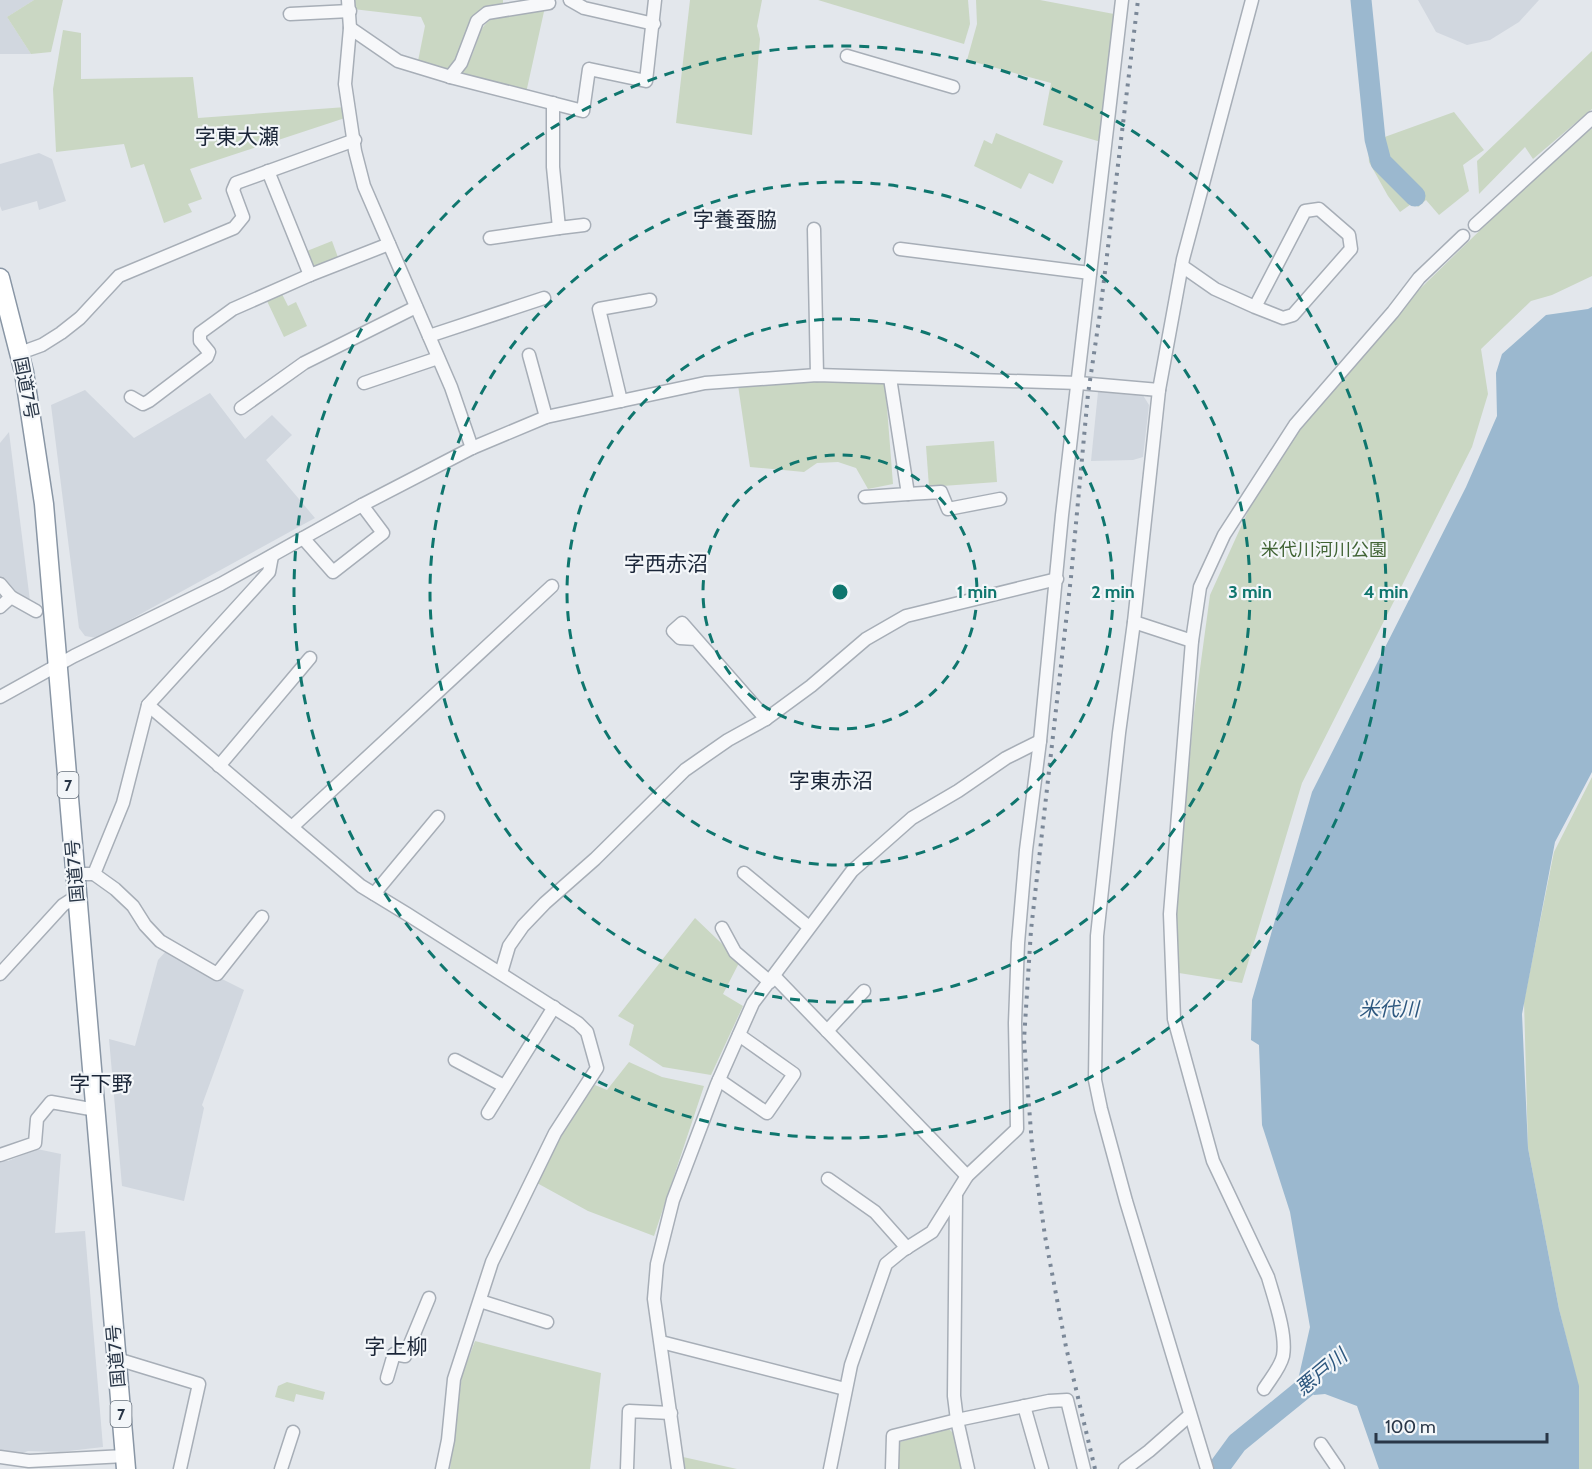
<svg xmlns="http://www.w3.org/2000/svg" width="1592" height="1469" font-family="Cabin,'Noto Sans JP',sans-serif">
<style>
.built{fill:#d1d7df}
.green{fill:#cad7c3}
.water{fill:#9bb8cf}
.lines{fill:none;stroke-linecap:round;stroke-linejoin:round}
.river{stroke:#9bb8cf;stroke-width:21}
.minor-casing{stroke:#a7aeb7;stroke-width:15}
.highway-casing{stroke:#8996a5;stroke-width:21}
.minor{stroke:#f7f8fa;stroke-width:12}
.highway{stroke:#fff;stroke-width:18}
.rail{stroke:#7b8898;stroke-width:4;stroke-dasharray:3 6;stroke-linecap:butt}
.ring{fill:none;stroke:#0f766e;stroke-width:3;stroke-dasharray:10 8}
.labels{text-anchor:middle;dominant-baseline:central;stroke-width:4.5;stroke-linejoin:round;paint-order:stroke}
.shield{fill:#f3f6f9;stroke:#66707c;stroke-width:1.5}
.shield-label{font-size:16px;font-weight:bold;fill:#293647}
.street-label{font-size:18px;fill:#293647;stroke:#f3f6f9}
.park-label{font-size:18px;fill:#416435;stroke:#f3f6f9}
.water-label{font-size:20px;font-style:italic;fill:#2e587f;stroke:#f3f6f9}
.quarter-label{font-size:21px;fill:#1b2638;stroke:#f3f6f9}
.centre{fill:#0f766e;stroke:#f3f6f9;stroke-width:3}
.ring-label{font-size:18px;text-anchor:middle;font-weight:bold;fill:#0f766e;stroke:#f3f6f9;stroke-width:4.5;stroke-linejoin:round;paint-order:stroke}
</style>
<rect width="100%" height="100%" fill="#e3e7ec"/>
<g class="built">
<path d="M 0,0 L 34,0 L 7,17 L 31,54 L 0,54 Z"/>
<path d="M 1418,0 L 1539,0 L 1519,22 L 1490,40 L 1467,45 L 1436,32 Z"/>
<path d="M 39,153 L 52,159 L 66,201 L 39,210 L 37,201 L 2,211 L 0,206 L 0,164 Z"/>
<path d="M 85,390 L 134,438 L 210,393 L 245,439 L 272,415 L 292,435 L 266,460 L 315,518 L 97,638 L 85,636 L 79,628 L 51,405 Z"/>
<path d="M 1098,392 L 1141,392 L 1149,405 L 1143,457 L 1133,460 L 1091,461 Z"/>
<path d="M 9,432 L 30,601 L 9,588 L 0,579 L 0,443 Z"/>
<path d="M 168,949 L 180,958 L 244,990 L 202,1105 L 204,1108 L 184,1201 L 122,1186 L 109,1039 L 135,1046 L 158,960 Z"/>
<path d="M 37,1149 L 61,1154 L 55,1233 L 85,1231 L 103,1447 L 60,1452 L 28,1451 L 17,1455 L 0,1451 L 0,1160 L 8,1161 Z"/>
</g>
<g class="green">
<path d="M 34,0 L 63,0 L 51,52 L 31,54 L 7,17 Z"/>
<path d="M 351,0 L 503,0 L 503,4 L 480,11 L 459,59 L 449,72 L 418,61 L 425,26 L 421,17 L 353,9 Z"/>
<path d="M 690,0 L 762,0 L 757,26 L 760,39 L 752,135 L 676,123 Z"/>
<path d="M 818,0 L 968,0 L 970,24 L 964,44 Z"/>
<path d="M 976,0 L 1040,0 L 1114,14 L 1101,142 L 1043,125 L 1051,83 L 967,60 L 977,24 Z"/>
<path d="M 545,7 L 526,93 L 460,75 C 470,63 473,53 478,38 C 487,8 519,11 545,7 Z"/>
<path d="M 63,30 L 81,33 L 81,79 L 193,77 L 198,118 L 346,107 L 348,117 L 190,169 L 202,199 L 188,204 L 192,212 L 164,223 L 144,164 L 131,168 L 124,144 L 56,152 L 53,89 Z"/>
<path d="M 1592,51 L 1592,109 L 1533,159 L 1525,147 L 1479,194 L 1477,161 Z"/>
<path d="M 1454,112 L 1484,150 L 1463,165 L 1469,191 L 1439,215 L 1426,200 L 1418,207 L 1414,202 L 1400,212 L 1388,196 L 1369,162 L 1368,143 Z"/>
<path d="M 1592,128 L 1592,276 L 1552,295 L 1531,301 L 1481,349 L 1488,394 L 1472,447 L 1302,783 L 1242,983 L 1179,973 L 1175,907 L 1194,713 L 1210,595 L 1249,509 L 1300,426 L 1390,318 L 1543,169 Z"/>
<path d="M 996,133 L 1063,161 L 1053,184 L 1029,173 L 1021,189 L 974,166 L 984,140 L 992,144 Z"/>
<path d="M 332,241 L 339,260 L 314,270 L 307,251 Z"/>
<path d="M 282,294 L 288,306 L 296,302 L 307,326 L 284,337 L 267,301 Z"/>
<path d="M 817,378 L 885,382 L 893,484 L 868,489 L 856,468 L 838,462 L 817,463 L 804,472 L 750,467 L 738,385 Z"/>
<path d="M 994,441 L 997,482 L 929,487 L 926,446 Z"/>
<path d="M 1592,777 L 1592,1469 L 1579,1469 L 1579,1389 L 1559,1309 L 1528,1148 L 1524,1001 L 1554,852 Z"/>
<path d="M 695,918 L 740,961 L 723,994 L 743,1006 L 711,1075 L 663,1067 L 629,1045 L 634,1025 L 618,1016 Z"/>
<path d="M 629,1062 L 662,1077 L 704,1086 L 654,1236 L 588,1211 L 537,1183 L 557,1137 L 595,1085 L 607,1090 Z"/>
<path d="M 475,1341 L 601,1373 L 590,1469 L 450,1469 L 462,1375 Z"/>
<path d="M 287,1382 L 325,1392 L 323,1400 L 296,1394 L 294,1402 L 275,1397 L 278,1386 Z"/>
<path d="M 948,1428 L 953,1433 L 961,1469 L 898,1469 L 900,1442 Z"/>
<path d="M 683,1457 L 737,1469 L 684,1469 Z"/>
</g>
<g class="water">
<path d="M 1382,143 L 1386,160 L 1394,170 L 1400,172 L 1418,194 L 1412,199 L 1405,191 L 1397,187 L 1387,177 L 1375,161 L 1373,146 Z"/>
<path d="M 1592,307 L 1592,772 L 1555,842 L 1522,1014 L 1528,1148 L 1559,1309 L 1579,1386 L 1579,1469 L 1379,1469 L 1357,1406 L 1325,1394 L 1314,1395 L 1298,1380 L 1310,1327 L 1290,1212 L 1262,1125 L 1259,1045 L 1251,1040 L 1252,1000 L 1312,792 L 1466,487 L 1497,416 L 1496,373 L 1502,354 L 1546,315 L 1588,309 Z"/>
</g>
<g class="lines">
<g class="river">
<path d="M 1361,0 L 1375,139 L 1381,162 L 1415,196"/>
<path d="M 1218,1469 L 1237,1443 L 1328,1369"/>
</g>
<defs>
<g id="minor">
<path d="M 348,0 L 350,28 L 345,84 L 355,151 L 364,186 L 451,387 L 472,448"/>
<path d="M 570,0 L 584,8 L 654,24"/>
<path d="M 290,14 L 350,11"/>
<path d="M 350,28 L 398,61 L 454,78 L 583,111 L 589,69 L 646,81 L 655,0"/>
<path d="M 847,56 L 953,87"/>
<path d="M 450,77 L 461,63 L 477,21 L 487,13 L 549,3"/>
<path d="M 553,103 L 553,167 L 559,228 L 584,225"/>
<path d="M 268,171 L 310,275"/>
<path d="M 1475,225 L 1592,118"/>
<path d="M 814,229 L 817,375"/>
<path d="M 490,238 L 559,228"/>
<path d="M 900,249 L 1090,273"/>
<path d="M 1182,266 L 1215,289 L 1255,307 L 1283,318 L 1293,315 L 1351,249 L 1349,235 L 1319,209 L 1305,211 L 1255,307"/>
<path d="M 429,336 L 544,298"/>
<path d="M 20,353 L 42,345 L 61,333 L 80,318 L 119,276 L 234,228 L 243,217 L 233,190 L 236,183 L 355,140"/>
<path d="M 529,355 L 546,417"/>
<path d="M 364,383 L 438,358"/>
<path d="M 131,397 L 143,404 L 149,401 L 207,357 L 209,352 L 200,341 L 200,333 L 233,309 L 310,275 L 389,244"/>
<path d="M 621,401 L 599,309 L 650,300"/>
<path d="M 241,408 L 304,363 L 416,307"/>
<path d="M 908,494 L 941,492 L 948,509 L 1000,499"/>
<path d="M 865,497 L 908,494 L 890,378"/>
<path d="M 303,538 L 333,572 L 383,533 L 362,505"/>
<path d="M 0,584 L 11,597 L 0,607"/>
<path d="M 11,597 L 36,611"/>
<path d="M 1134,622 L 1192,641"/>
<path d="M 696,639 L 680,638 L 673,631 L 682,623 L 766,719"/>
<path d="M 0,697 L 74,656 L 221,584 L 362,505 L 472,448 L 546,417 L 705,383 L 817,375 L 1079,383 L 1159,390"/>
<path d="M 148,705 L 361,886 L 407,914 L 578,1023 L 587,1032 L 597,1068 L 555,1133 L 492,1262 L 454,1379 L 448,1440 L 442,1469"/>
<path d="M 219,766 L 310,658"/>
<path d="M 292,827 L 552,586"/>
<path d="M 744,873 L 809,927"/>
<path d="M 75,874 L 94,874 L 123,803 L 148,705 L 269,572 L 272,556"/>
<path d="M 94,874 L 115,889 L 133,906 L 145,925 L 160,941 L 217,974 L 262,917"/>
<path d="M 374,894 L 438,817"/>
<path d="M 722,928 L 735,952 L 770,982"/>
<path d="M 501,973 L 509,946 L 523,926 L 545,903 L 595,859 L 685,770 L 728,740 L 766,719 L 811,686 L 866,639 L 906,616 L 1057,579"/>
<path d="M 0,974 L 63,905 L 77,896"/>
<path d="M 774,976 L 967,1176"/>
<path d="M 827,1031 L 864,991"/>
<path d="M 455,1060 L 504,1086"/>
<path d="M 719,1080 L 767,1113 L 794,1074 L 739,1035"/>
<path d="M 488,1113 L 554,1007"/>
<path d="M 0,1155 L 35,1143 L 37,1119 L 51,1102 L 96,1110"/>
<path d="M 828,1179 L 875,1212 L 907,1248"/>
<path d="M 956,1196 L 954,1396 L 957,1420 L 968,1469"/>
<path d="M 480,1301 L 547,1322"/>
<path d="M 661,1342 L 845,1389"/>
<path d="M 117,1359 L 199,1384 L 180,1469"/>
<path d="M 387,1378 L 394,1354 L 405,1356 L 429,1298"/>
<path d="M 1264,1389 C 1271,1378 1280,1368 1283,1356 C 1287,1334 1274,1298 1268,1277 L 1213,1161 L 1174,1019 L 1170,914 L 1192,641 L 1200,587 L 1224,535 L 1295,425 L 1393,312 L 1419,278 L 1463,236"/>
<path d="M 1024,1406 L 1042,1469"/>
<path d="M 1321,1444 L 1338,1469"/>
<path d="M 0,1457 L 29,1461 L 125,1456"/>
<path d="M 281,1469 L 293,1432"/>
<path d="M 627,1469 L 629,1411 L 671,1413"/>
<path d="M 678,1469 L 654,1299 L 657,1264 L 673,1200 L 717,1084 L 753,1003 L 852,871 L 912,818 L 958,791 L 1006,758 L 1040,741"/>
<path d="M 830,1469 L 851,1365 L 886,1264 L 902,1251 L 932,1232 L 967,1176 L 1017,1129 L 1015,1023 L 1018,943 L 1026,850 L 1040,741 L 1062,515 L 1122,0"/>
<path d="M 892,1469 L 893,1436 L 957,1420 L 1049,1401 L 1067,1400 L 1084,1469"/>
<path d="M 1125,1469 L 1149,1451 L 1190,1415"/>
<path d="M 1207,1469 L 1126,1201 L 1101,1109 L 1095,1080 L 1097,936 L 1119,733 L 1134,622 L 1159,390 L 1183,259 L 1252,0"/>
</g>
<path id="highway" d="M 0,278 L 24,372 L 44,504 L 126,1469"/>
</defs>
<use href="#minor" class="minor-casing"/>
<use href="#highway" class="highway-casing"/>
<use href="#minor" class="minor"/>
<use href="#highway" class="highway"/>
<path class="rail" d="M 1095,1469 L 1066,1347 L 1045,1236 L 1032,1145 L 1024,1040 L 1031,930 L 1071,577 L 1088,394 L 1100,313 L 1138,0"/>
</g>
<g class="ring">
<circle cx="840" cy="592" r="137"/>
<circle cx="840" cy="592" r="273"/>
<circle cx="840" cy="592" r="410"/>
<circle cx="840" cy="592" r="546"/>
</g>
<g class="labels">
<g class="shield">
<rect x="57.5" y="772" width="21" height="26" rx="4.5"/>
<rect x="110.5" y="1401" width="21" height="26" rx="4.5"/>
</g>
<g class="shield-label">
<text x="68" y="785">7</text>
<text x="121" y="1414">7</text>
</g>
<g class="street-label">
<text transform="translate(26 388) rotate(79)">国道7号</text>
<text transform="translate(75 871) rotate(-95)">国道7号</text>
<text transform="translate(116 1356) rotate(-95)">国道7号</text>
</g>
<g class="park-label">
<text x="1324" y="550">米代川河川公園</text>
</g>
<g class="water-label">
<text x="1389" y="1009">米代川</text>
<text transform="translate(1321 1372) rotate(-40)">悪戸川</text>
</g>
<g class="quarter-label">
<text x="237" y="136">字東大瀬</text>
<text x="735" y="219">字養蚕脇</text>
<text x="666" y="563">字西赤沼</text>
<text x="831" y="780">字東赤沼</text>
<text x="101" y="1083">字下野</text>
<text x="396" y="1346">字上柳</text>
</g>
</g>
<circle cx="840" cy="592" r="9" class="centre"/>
<g class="ring-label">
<text x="977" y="598">1 min</text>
<text x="1113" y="598">2 min</text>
<text x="1250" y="598">3 min</text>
<text x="1386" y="598">4 min</text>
</g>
<path d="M1376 1433v9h171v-9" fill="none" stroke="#293647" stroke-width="3"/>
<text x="1385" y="1433" font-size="18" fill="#293647" stroke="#f3f6f9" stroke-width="4.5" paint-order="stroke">100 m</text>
</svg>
